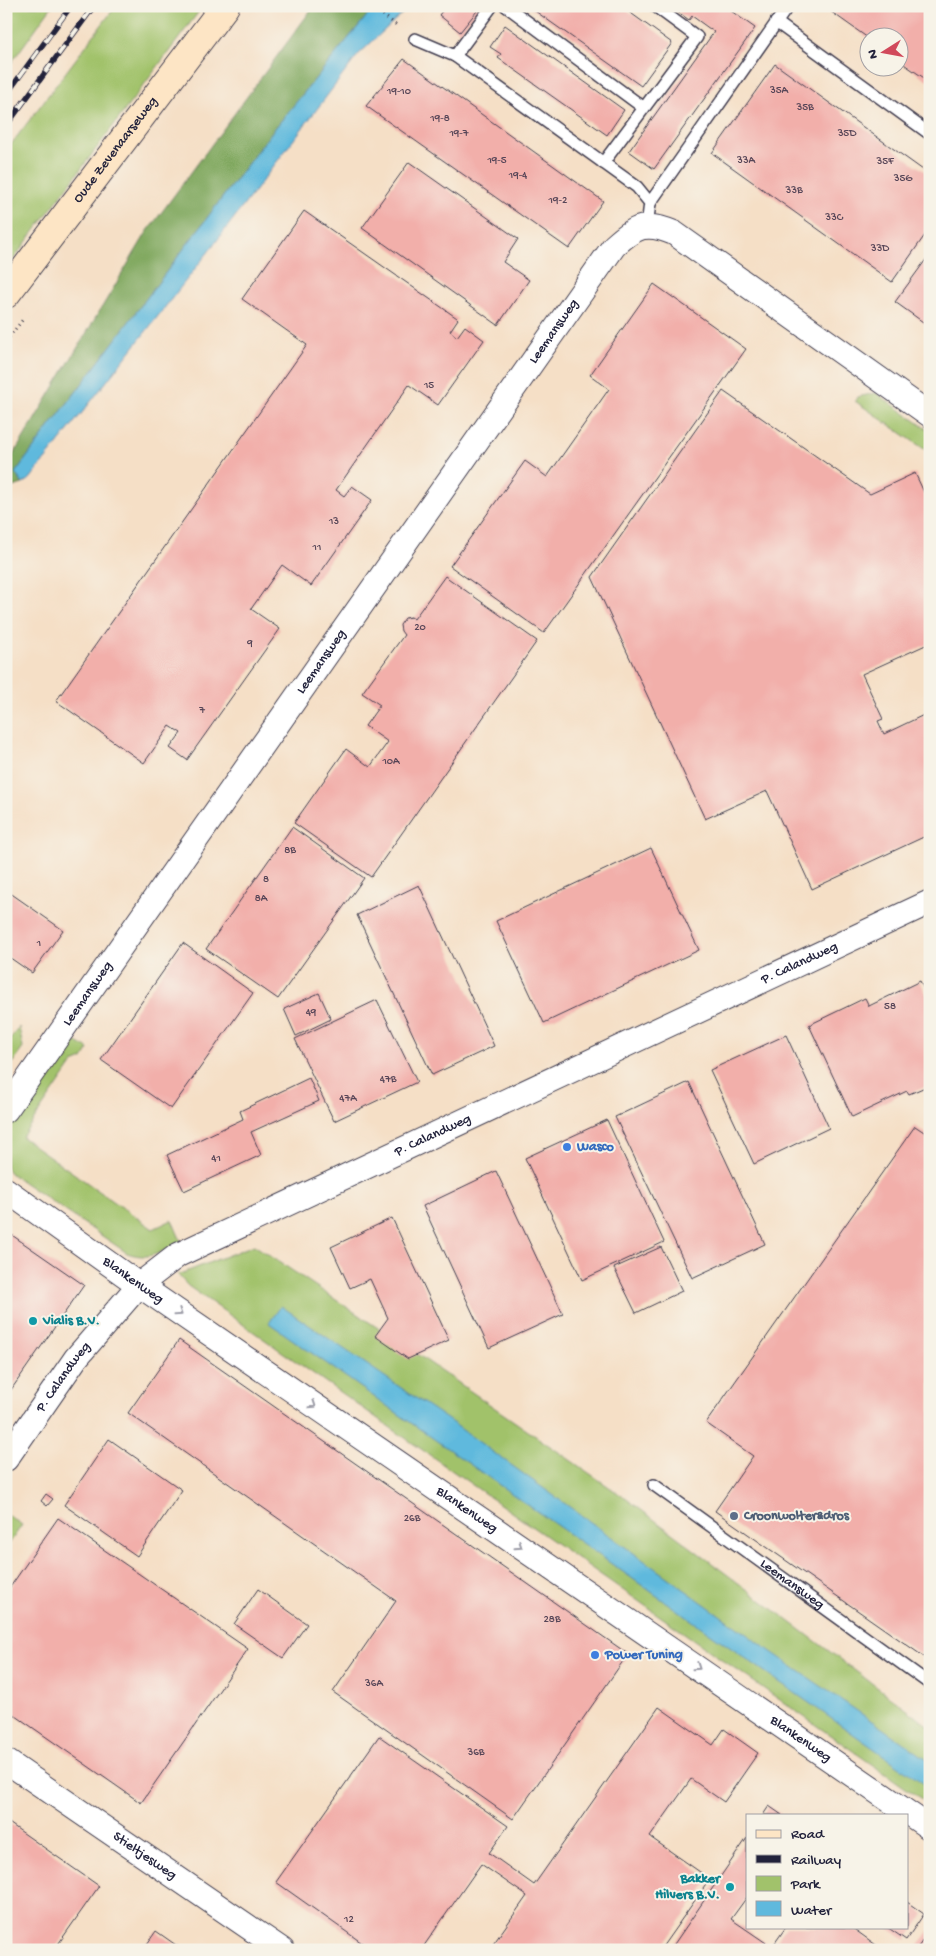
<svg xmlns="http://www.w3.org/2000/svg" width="936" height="1956" font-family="'Gochi Hand',sans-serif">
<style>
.green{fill:#a1c26b;stroke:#627253}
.forest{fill:#80a85f;stroke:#51654d}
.water{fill:#5fb9dd;stroke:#406e8c}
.building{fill:#f2afaa}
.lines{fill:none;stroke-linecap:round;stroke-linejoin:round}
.lane-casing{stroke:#423e50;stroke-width:14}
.street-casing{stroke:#423e50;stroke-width:26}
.secondary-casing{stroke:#423e50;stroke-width:30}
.path{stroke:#423e50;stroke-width:3;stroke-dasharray:1 4;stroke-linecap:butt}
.lane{stroke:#fff;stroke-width:11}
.street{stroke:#fff;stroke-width:24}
.secondary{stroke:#fde5c5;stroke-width:28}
.rail-casing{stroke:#22223b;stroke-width:5.5}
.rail{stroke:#f7f3e8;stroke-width:4;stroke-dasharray:11;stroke-linecap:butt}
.oneway{stroke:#9c9ca7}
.shop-dot{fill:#3f7fe0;stroke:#f7f3e8;stroke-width:2}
.culture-dot{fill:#0f9aa8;stroke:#f7f3e8;stroke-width:2}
.service-dot{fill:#5c6f8a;stroke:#f7f3e8;stroke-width:2}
.labels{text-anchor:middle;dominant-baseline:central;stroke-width:4;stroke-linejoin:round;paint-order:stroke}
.number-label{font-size:11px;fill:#564557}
.street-label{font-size:14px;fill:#22223b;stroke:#f7f3e8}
.shop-label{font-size:14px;font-weight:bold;fill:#366cbe;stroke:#f7f3e8;text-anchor:start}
.culture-label{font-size:14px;font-weight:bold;fill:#0d838f;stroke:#f7f3e8;text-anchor:start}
.service-label{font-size:14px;font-weight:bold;fill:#4e5e75;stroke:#f7f3e8;text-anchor:start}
</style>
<rect width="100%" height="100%" fill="#f7f3e8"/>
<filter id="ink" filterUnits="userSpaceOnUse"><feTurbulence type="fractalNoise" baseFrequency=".02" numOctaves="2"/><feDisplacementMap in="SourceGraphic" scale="10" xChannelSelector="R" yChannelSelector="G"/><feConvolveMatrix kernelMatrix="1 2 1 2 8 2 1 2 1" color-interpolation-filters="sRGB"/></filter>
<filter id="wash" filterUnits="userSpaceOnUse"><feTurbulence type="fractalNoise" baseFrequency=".0096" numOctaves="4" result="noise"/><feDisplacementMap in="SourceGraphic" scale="20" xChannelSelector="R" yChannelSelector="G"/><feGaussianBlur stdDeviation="1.12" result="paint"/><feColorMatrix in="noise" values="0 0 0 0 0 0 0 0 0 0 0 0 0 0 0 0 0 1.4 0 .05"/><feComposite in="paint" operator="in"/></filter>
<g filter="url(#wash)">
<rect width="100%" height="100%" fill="#f5dfc6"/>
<g class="green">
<path d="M 6,6 L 52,6 L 6,70 Z"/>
<path d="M 116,6 L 203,6 L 6,269 L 6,151 Z"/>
<path d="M 876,393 L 930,431 L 930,453 L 855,401 L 857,397 Z"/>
<path d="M 19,1027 L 23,1048 L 6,1072 L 6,1045 Z"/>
<path d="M 73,1040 L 89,1049 L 83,1059 L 73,1063 L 22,1137 L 153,1229 L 172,1220 L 181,1241 C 162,1252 151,1261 127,1253 L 10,1173 L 6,1167 L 6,1133 Z"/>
<path d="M 254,1245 L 393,1338 L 400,1354 L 411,1350 L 628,1500 L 930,1727 L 930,1805 L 188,1286 L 178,1275 Z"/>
<path d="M 6,1514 L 22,1525 L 6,1548 Z"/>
</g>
<path class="forest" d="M 314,6 L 375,6 L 271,133 L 15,473 L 23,484 L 6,489 L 6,467 L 147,232 Z"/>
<g class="water">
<path d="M 375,6 L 410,6 L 358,55 L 206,255 L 30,479 L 23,484 L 15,473 L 271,133 Z"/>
<path d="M 281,1306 L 454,1424 L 770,1651 L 930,1761 L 930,1788 L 269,1323 Z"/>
</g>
<g id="blocks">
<g class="building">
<path d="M 446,6 L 481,6 L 460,32 L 439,15 Z"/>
<path d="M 528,6 L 621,6 L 672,43 L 641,86 Z"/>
<path d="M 670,6 L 724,6 L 755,28 L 654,169 L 629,151 L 714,32 L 692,16 L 689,20 Z"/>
<path d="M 823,6 L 930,6 L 930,82 L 898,60 L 898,38 L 868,38 Z"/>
<path d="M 505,25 L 624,110 L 607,135 L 498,58 L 501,54 L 490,47 Z"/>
<path d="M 404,59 L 603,201 L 569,249 L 366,106 Z"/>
<path d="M 775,64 L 930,175 L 930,228 L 892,282 L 712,153 Z"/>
<path d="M 409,162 L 518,239 L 503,262 L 529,280 L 498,325 L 362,228 Z"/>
<path d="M 304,211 L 457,318 L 458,319 L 450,331 L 457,337 L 465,326 L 484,340 L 438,405 L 409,385 L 336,490 L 344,496 L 352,486 L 372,500 L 311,586 L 282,565 L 251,609 L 280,629 L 187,760 L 170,748 L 181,733 L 170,726 L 144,763 L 56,701 L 307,345 L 242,299 Z"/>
<path d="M 930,254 L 930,327 L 895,302 Z"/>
<path d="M 654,284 L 746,349 L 544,633 L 450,566 L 525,461 L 547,477 L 609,389 L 590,375 Z"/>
<path d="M 723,391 L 870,494 L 915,473 L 930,505 L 930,643 L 862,674 L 883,719 L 878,721 L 884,734 L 930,712 L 930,834 L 812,889 L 767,791 L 705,819 L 592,577 Z"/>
<path d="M 445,576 L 537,641 L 371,877 L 294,823 L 346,749 L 370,767 L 388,742 L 365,726 L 380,705 L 362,693 L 404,635 L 401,631 L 400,625 L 405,618 L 411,617 L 414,619 Z"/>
<path d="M 292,827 L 364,878 L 278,999 L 206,949 Z"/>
<path d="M 651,848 L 699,950 L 544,1023 L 496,921 Z"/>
<path d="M 419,885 L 494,1046 L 432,1075 L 357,915 Z"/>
<path d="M 6,890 L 63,930 L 32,973 L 6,955 Z"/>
<path d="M 183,943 L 253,993 L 171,1109 L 101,1060 Z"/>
<path d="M 920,981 L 930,1001 L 930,1085 L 909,1094 L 907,1091 L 852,1117 L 809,1025 L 865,998 L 869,1006 Z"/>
<path d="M 319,993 L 331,1019 L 296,1036 L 284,1009 Z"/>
<path d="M 377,1000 L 417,1082 L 334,1121 L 295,1039 Z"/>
<path d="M 786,1035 L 829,1128 L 754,1164 L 710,1070 Z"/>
<path d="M 309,1078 L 319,1101 L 251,1132 L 261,1155 L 184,1191 L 167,1155 L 243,1119 L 240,1111 Z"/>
<path d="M 689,1082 L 765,1244 L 692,1278 L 615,1117 Z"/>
<path d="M 607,1120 L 664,1242 L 582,1280 L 525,1158 Z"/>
<path d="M 915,1126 L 930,1136 L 930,1661 L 715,1511 L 753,1456 L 706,1423 Z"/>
<path d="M 496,1171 L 563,1314 L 489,1348 L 423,1206 Z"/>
<path d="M 392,1218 L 449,1340 L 408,1359 L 375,1336 L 388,1318 L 370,1279 L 350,1288 L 331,1247 Z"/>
<path d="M 6,1231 L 84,1285 L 6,1397 Z"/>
<path d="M 661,1247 L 682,1291 L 636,1313 L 614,1268 Z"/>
<path d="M 179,1340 L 628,1654 L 513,1819 L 333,1692 L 396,1601 L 128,1413 Z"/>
<path d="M 109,1439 L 182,1490 L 137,1556 L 64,1505 Z"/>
<path d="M 46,1494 L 53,1499 L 47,1506 L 41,1501 Z"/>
<path d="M 58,1518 L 248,1649 L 141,1803 L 6,1709 L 6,1593 Z"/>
<path d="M 258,1589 L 307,1624 L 283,1658 L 234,1624 Z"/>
<path d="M 659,1707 L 713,1745 L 724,1729 L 758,1753 L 724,1802 L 691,1779 L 650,1837 L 710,1879 L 660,1950 L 489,1950 L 527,1896 L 481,1864 L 421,1950 L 372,1950 L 276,1882 L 379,1736 L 508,1826 L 489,1853 L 534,1885 Z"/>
<path d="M 769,1806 L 782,1815 L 763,1815 Z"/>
<path d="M 6,1821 L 99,1886 L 54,1950 L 6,1950 Z"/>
<path d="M 747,1838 L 747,1897 L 731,1919 L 772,1947 L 786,1927 L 851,1927 L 883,1950 L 670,1950 Z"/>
<path d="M 907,1902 L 924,1914 L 906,1940 L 887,1927 L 907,1927 Z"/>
<path d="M 930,1930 L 930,1950 L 916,1950 Z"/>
<path d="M 156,1931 L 183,1950 L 143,1950 Z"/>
</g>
</g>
</g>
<g filter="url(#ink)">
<use href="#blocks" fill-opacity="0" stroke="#423e50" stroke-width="1"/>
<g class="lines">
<defs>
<g id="lane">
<path d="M 506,6 L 644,108"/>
<path d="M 776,22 L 930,134"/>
<path d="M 415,39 L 455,56 L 637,187 L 650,203 L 647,226"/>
<path d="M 455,56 L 492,6"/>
<path d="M 603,163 L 697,37 L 655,6"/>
<path d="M 650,203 L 788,6"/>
<path id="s1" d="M 654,1485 L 930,1684"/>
</g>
<g id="street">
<path id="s2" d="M 6,1110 L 614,246 C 636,226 646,221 674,233 L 930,415"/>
<path id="s3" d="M 6,1190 L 139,1285 L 930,1828"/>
<path id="s4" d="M 6,1459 L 76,1358 L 139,1285 L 178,1255 L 930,902"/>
<path id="s5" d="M 6,1761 L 282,1950"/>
</g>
<g id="secondary">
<path id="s6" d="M 6,294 L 225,6"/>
</g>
</defs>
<use href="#lane" class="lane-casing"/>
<use href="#street" class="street-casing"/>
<use href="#secondary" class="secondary-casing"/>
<g class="path">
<path d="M 371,6 L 399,27"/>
<path d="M 6,341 L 24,318"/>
</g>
<use href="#lane" class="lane"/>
<use href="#street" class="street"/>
<use href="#secondary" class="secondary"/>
<defs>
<g id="rail">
<path d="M 6,95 L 71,6"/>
<path d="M 6,126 L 94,6"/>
</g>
</defs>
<use href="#rail" class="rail-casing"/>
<use href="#rail" class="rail"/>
</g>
<defs><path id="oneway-chevron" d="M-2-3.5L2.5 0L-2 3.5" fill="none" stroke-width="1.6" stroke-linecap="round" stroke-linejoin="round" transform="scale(1.25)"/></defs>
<g class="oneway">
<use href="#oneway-chevron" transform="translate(179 1313) rotate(34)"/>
<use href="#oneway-chevron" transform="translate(313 1405) rotate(34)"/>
<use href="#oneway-chevron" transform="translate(519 1546) rotate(34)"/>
<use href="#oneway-chevron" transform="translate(697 1667) rotate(34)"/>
</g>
</g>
<g class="shop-dot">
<circle cx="567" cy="1147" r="5"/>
<circle cx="595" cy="1655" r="5"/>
</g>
<g class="culture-dot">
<circle cx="33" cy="1321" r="5"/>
<circle cx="730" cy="1887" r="5"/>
</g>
<circle class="service-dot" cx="734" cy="1516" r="5"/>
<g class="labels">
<g class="number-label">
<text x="779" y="91">35A</text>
<text x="399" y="92">19-10</text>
<text x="805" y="108">35B</text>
<text x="440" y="119">19-8</text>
<text x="459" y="134">19-7</text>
<text x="847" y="134">35D</text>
<text x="497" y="161">19-5</text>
<text x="746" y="161">33A</text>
<text x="885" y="162">35F</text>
<text x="518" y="176">19-4</text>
<text x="903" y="179">35G</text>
<text x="794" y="191">33B</text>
<text x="558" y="201">19-2</text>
<text x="834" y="218">33C</text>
<text x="880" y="249">33D</text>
<text x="429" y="386">15</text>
<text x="334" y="522">13</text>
<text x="317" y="548">11</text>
<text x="420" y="628">20</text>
<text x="250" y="644">9</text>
<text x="202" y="711">7</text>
<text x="391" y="762">10A</text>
<text x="290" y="851">8B</text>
<text x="266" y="880">8</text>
<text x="261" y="899">8A</text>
<text x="39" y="944">1</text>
<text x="890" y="1007">58</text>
<text x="311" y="1013">49</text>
<text x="388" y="1080">47B</text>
<text x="348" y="1099">47A</text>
<text x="216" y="1159">41</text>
<text x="412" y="1519">26B</text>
<text x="552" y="1620">28B</text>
<text x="374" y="1684">36A</text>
<text x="476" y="1753">36B</text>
<text x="349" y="1920">12</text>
</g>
<g class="street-label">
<text stroke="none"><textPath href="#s6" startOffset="181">Oude Zevenaarseweg</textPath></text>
<text stroke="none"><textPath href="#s2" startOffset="952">Leemansweg</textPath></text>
<text stroke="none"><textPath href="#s2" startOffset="548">Leemansweg</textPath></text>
<text stroke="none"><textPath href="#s4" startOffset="955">P. Calandweg</textPath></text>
<text stroke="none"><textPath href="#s2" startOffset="142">Leemansweg</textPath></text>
<text stroke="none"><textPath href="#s4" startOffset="550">P. Calandweg</textPath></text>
<text stroke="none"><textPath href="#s3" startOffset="156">Blankenweg</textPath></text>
<text stroke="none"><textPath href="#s4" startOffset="100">P. Calandweg</textPath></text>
<text stroke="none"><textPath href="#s3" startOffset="561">Blankenweg</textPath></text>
<text stroke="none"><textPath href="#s1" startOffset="170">Leemansweg</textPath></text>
<text stroke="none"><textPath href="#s3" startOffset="966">Blankenweg</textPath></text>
<text stroke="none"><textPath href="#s5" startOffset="168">Stieltjesweg</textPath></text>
</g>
<g class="shop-label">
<text x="577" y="1147">Wasco</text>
<text x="605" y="1655">Power Tuning</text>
</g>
<g class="culture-label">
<text x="43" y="1321">Vialis B.V.</text>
<text x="720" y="1879" text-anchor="end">Bakker<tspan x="720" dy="16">Hilvers B.V.</tspan></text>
</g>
<g class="service-label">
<text x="744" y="1516">Croonwolter&amp;dros</text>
</g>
</g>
<rect width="936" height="1956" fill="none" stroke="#f7f3e8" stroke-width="25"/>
<rect x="746" y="1814" width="162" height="115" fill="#f7f3e8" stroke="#a29fa3"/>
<rect x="756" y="1830" width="25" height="8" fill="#fde5c5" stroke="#a29fa3"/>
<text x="791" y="1838" font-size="15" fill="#22223b">Road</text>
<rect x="756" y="1855" width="25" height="8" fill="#22223b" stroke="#a29fa3"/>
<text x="791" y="1864" font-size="15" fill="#22223b">Railway</text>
<rect x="756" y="1876" width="25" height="15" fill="#a1c26b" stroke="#a29fa3"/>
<text x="791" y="1888" font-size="15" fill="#22223b">Park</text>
<rect x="756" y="1901" width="25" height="15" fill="#5fb9dd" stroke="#a29fa3"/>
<text x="791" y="1914" font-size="15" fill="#22223b">Water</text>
<g transform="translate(884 52) rotate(259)"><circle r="24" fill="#f7f3e8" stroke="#a29fa3"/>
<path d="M0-4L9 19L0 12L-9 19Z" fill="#d1495b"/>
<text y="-8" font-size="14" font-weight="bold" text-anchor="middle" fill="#22223b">N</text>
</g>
</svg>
